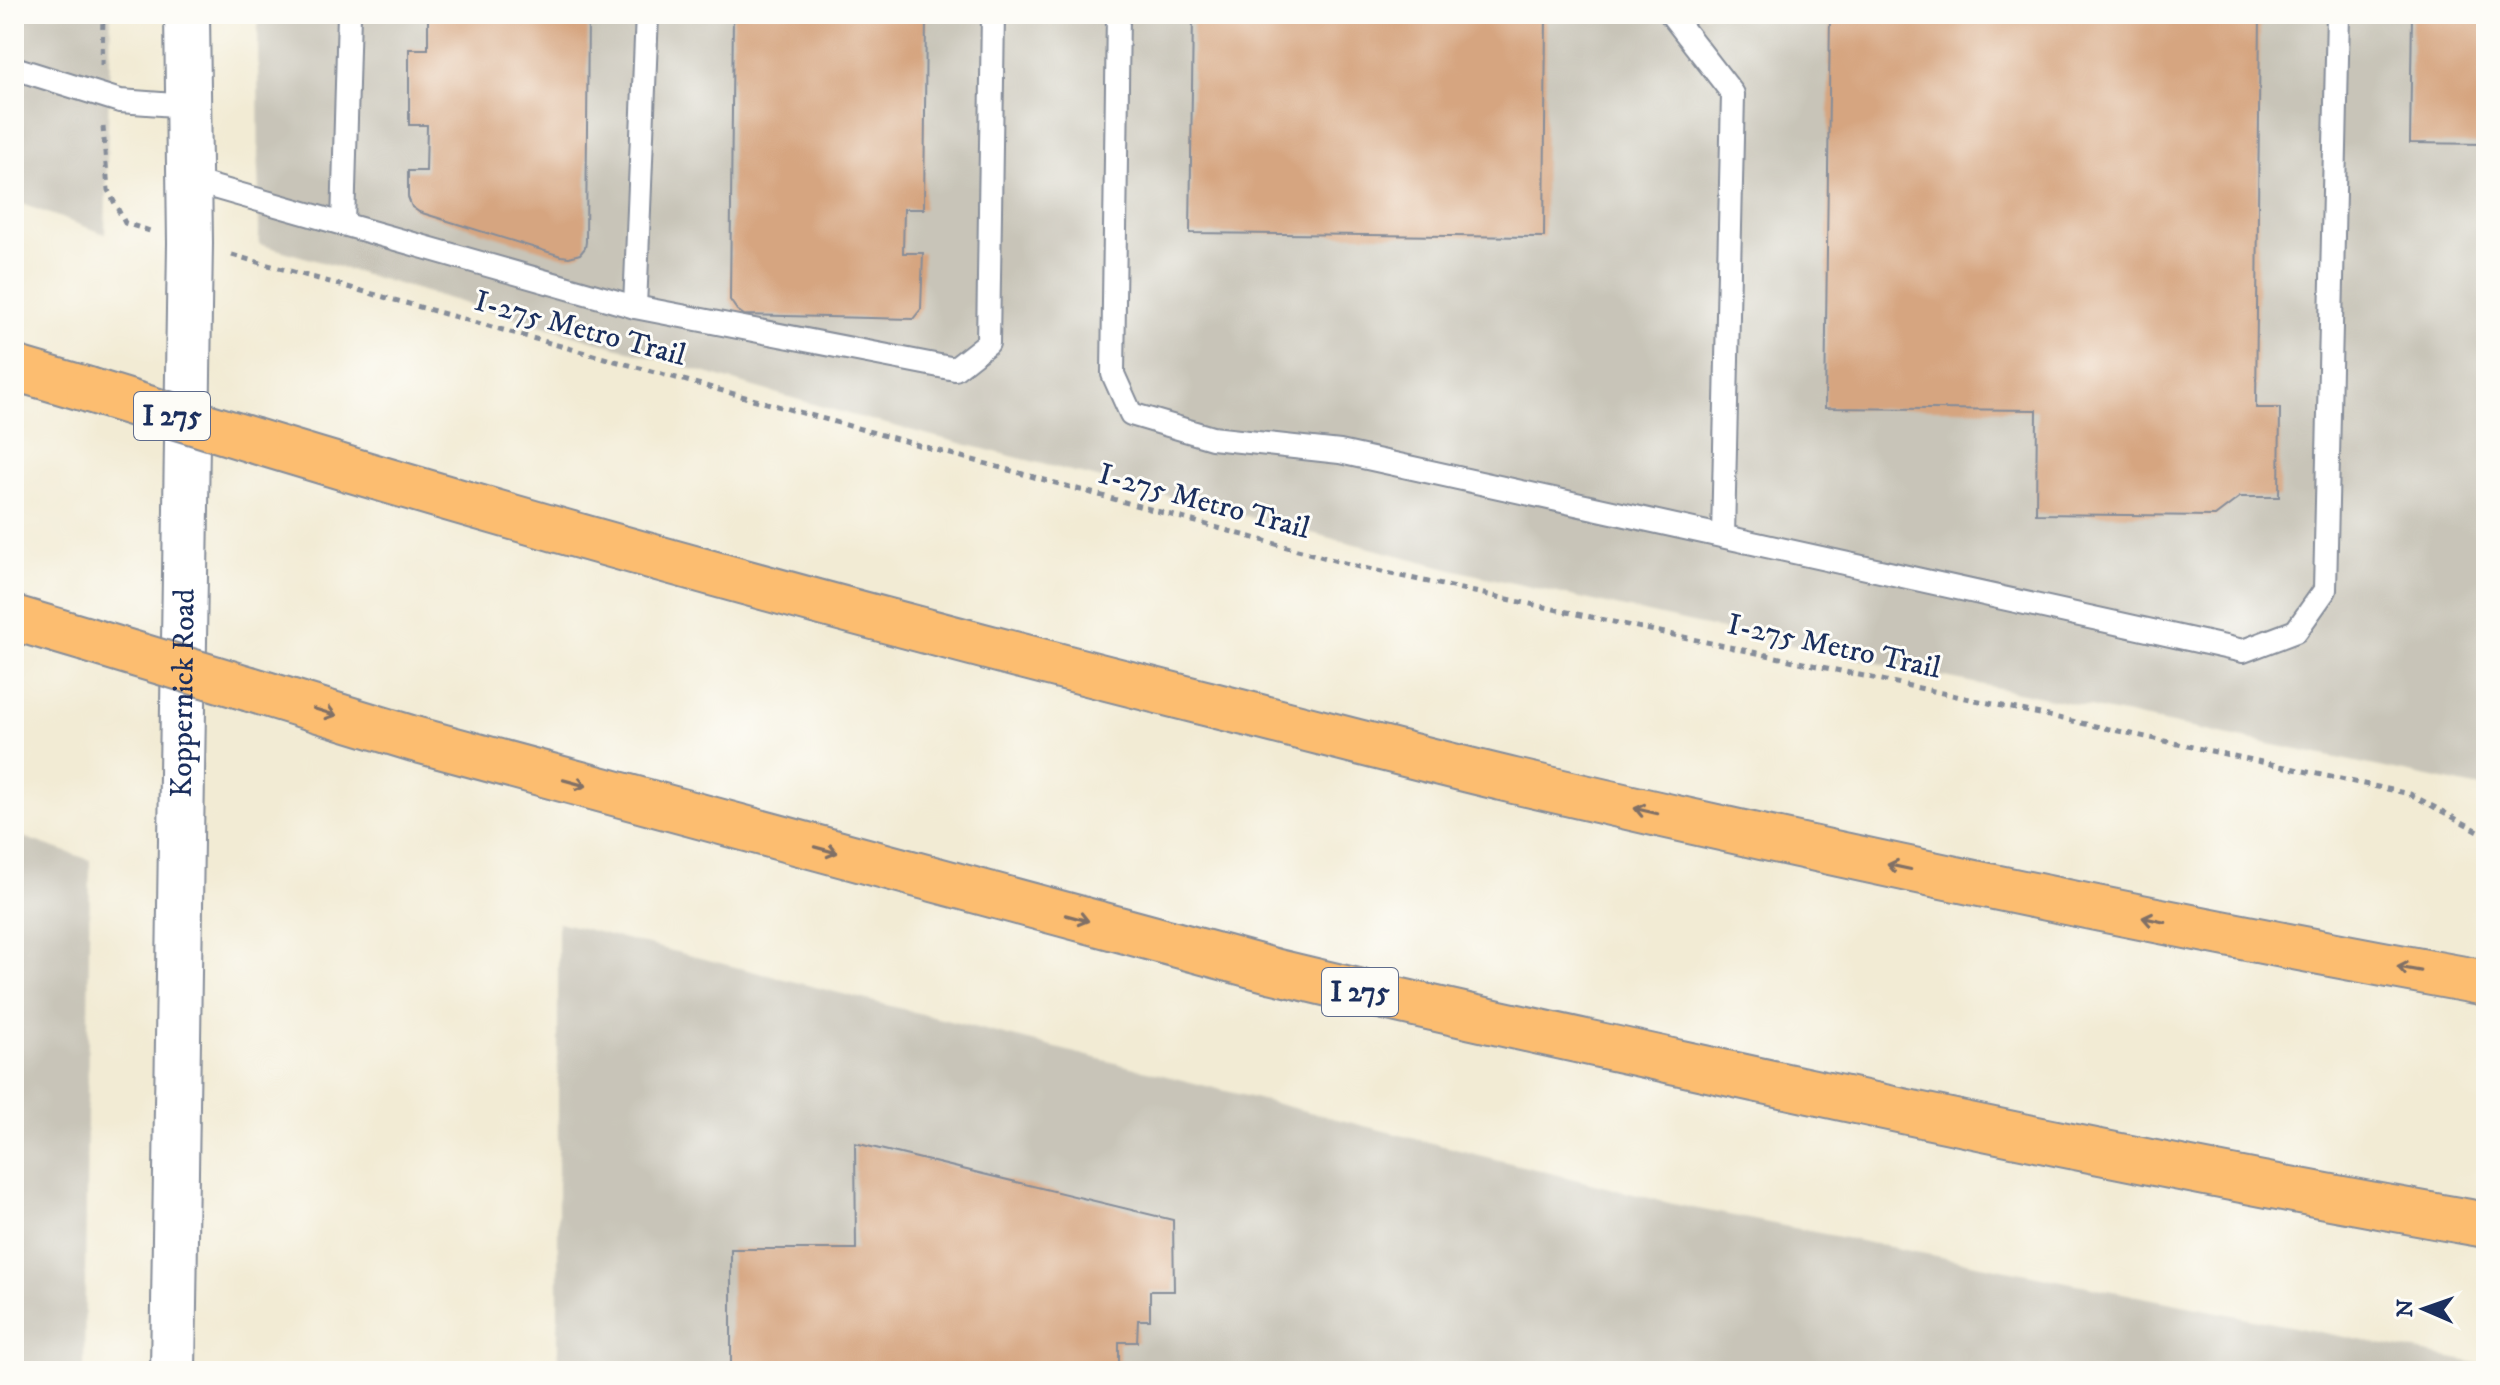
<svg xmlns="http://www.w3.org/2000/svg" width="2500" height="1385" font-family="'IM FELL DW Pica',serif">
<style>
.industrial{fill:#c8c4b8}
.building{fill:#d6a580}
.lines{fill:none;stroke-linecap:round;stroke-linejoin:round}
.service-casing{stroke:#868d99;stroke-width:26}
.minor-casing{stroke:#868d99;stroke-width:48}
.motorway-casing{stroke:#868d99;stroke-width:48}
.path{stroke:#868d99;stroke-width:5;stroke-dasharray:6 6;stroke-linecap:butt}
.service{stroke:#fff;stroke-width:22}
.minor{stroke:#fff;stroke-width:44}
.motorway{stroke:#fcbd6f;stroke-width:44}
.motorway-bridge-casing{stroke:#868d99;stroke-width:48;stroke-linecap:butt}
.motorway-bridge{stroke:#fcbd6f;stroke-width:44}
.oneway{stroke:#806f66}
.labels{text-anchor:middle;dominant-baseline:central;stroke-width:6;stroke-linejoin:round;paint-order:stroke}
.shield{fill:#fdfcf7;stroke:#5f6c8c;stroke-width:2}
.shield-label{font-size:28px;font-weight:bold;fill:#1b2f5e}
.street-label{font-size:30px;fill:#1b2f5e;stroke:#fdfcf7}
</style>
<rect width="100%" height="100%" fill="#fdfcf7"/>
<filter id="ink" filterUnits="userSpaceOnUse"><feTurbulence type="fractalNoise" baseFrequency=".0125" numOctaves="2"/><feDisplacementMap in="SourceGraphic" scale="16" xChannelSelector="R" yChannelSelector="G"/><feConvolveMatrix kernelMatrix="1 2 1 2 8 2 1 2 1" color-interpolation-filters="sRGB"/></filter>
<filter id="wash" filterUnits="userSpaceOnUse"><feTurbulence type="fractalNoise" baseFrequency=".006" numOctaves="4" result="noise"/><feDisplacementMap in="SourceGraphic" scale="32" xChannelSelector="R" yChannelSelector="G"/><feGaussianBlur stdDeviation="1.8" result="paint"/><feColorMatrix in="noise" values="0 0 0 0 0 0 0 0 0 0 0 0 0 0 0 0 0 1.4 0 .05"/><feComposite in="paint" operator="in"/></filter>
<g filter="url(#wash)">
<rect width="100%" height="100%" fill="#f2ebd4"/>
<g class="industrial">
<path d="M 14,14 L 111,14 L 105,234 L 14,201 Z"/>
<path d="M 258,14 L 2486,14 L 2486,789 L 1795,646 L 1468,573 L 851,415 L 259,244 Z"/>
<path d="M 14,834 L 90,860 L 84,1371 L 14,1371 Z"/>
<path d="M 558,922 L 1673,1204 L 2486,1365 L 2486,1371 L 558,1371 Z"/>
</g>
<g id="blocks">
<g class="building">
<path d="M 428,14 L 588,14 L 586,242 L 585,248 L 580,254 L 569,257 L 561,256 L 419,212 L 412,207 L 408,197 L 408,171 L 426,171 L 427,125 L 409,125 L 409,49 L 428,49 Z"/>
<path d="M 733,14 L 926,14 L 924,209 L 904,209 L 903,253 L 923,253 L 921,309 L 913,319 L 744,315 L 737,310 L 730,300 Z"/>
<path d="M 1193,14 L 1546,14 L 1544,237 L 1190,233 Z"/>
<path d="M 1830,14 L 2260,14 L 2256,408 L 2280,408 L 2279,497 L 2240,497 L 2215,516 L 2036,514 L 2037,410 L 1825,408 Z"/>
<path d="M 2412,14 L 2486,14 L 2486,144 L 2410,143 Z"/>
<path d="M 855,1143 L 1173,1220 L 1174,1291 L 1150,1291 L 1150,1320 L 1138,1320 L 1137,1342 L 1119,1342 L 1119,1371 L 731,1371 L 731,1249 L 856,1249 Z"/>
</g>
</g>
</g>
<g filter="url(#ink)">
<use href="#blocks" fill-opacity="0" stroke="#868d99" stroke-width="2"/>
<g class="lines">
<defs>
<g id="service">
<path d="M 349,14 L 343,224 L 635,307 L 955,369 L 988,343 L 993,14"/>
<path d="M 1118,14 L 1113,374 L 1131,414 L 1212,438 L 1340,452 L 2243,651 L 2296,631 L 2325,590 L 2338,14"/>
<path d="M 1671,14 L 1733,94 L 1723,536"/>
<path d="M 14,68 L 120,101 L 188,106"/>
<path d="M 189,180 L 343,224"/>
<path d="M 635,307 L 647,14"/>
</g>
<g id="minor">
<path id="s1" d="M 173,1371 L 190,243 L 187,14"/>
</g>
<g id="motorway">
<path d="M 14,368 L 89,390"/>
<path d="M 255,441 C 568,536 883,622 1201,702 C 1305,728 1409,756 1514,781 C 1836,856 2160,924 2486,983"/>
<path d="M 14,618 L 85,639"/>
<path d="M 250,689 L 414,739 L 1274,971 C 1409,1004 1545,1033 1681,1063 C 1948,1122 2216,1178 2486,1225"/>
</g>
</defs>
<use href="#service" class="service-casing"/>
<use href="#minor" class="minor-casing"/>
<use href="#motorway" class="motorway-casing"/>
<g class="path">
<path d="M 102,65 L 103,14"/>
<path d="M 103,127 L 108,190 L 125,223 L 150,231"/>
<path d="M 232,255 L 1359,567 L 2410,794 L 2486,835"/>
</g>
<use href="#service" class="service"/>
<use href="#minor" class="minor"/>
<use href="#motorway" class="motorway"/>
<defs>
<g id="motorway-bridge">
<path d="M 89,390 L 255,441"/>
<path d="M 85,639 L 250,689"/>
</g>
</defs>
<use href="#motorway-bridge" class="motorway-bridge-casing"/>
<use href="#motorway-bridge" class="motorway-bridge"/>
</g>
<defs><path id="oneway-shaft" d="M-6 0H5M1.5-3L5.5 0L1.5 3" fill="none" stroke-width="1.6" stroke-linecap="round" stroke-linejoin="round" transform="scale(2)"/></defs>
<g class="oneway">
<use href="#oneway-shaft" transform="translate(325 712) rotate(17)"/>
<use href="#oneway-shaft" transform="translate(575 783) rotate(15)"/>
<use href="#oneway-shaft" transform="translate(1646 811) rotate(-167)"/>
<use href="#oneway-shaft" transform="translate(826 850) rotate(15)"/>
<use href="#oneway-shaft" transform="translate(1899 867) rotate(-168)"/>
<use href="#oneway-shaft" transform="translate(1077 918) rotate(15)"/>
<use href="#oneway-shaft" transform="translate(2154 920) rotate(-168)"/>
<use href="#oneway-shaft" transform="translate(2409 969) rotate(-170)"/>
</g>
</g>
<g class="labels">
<g class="shield">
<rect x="134" y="392" width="76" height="48" rx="6"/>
<rect x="1322" y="968" width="76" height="48" rx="6"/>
</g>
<g class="shield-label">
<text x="172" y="416">I 275</text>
<text x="1360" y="992">I 275</text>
</g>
<g class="street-label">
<text transform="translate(580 329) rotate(15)">I-275 Metro Trail</text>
<text transform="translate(1204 502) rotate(15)">I-275 Metro Trail</text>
<text transform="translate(1834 647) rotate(12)">I-275 Metro Trail</text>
<text stroke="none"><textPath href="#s1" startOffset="678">Koppernick Road</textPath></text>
</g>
</g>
<rect width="2500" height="1385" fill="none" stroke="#fdfcf7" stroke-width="48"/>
<g transform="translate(2424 1309) rotate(272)" stroke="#fdfcf7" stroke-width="6" paint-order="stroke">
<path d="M0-6L14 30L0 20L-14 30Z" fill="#1b2f5e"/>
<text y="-12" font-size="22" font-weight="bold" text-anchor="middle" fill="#1b2f5e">N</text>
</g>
</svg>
